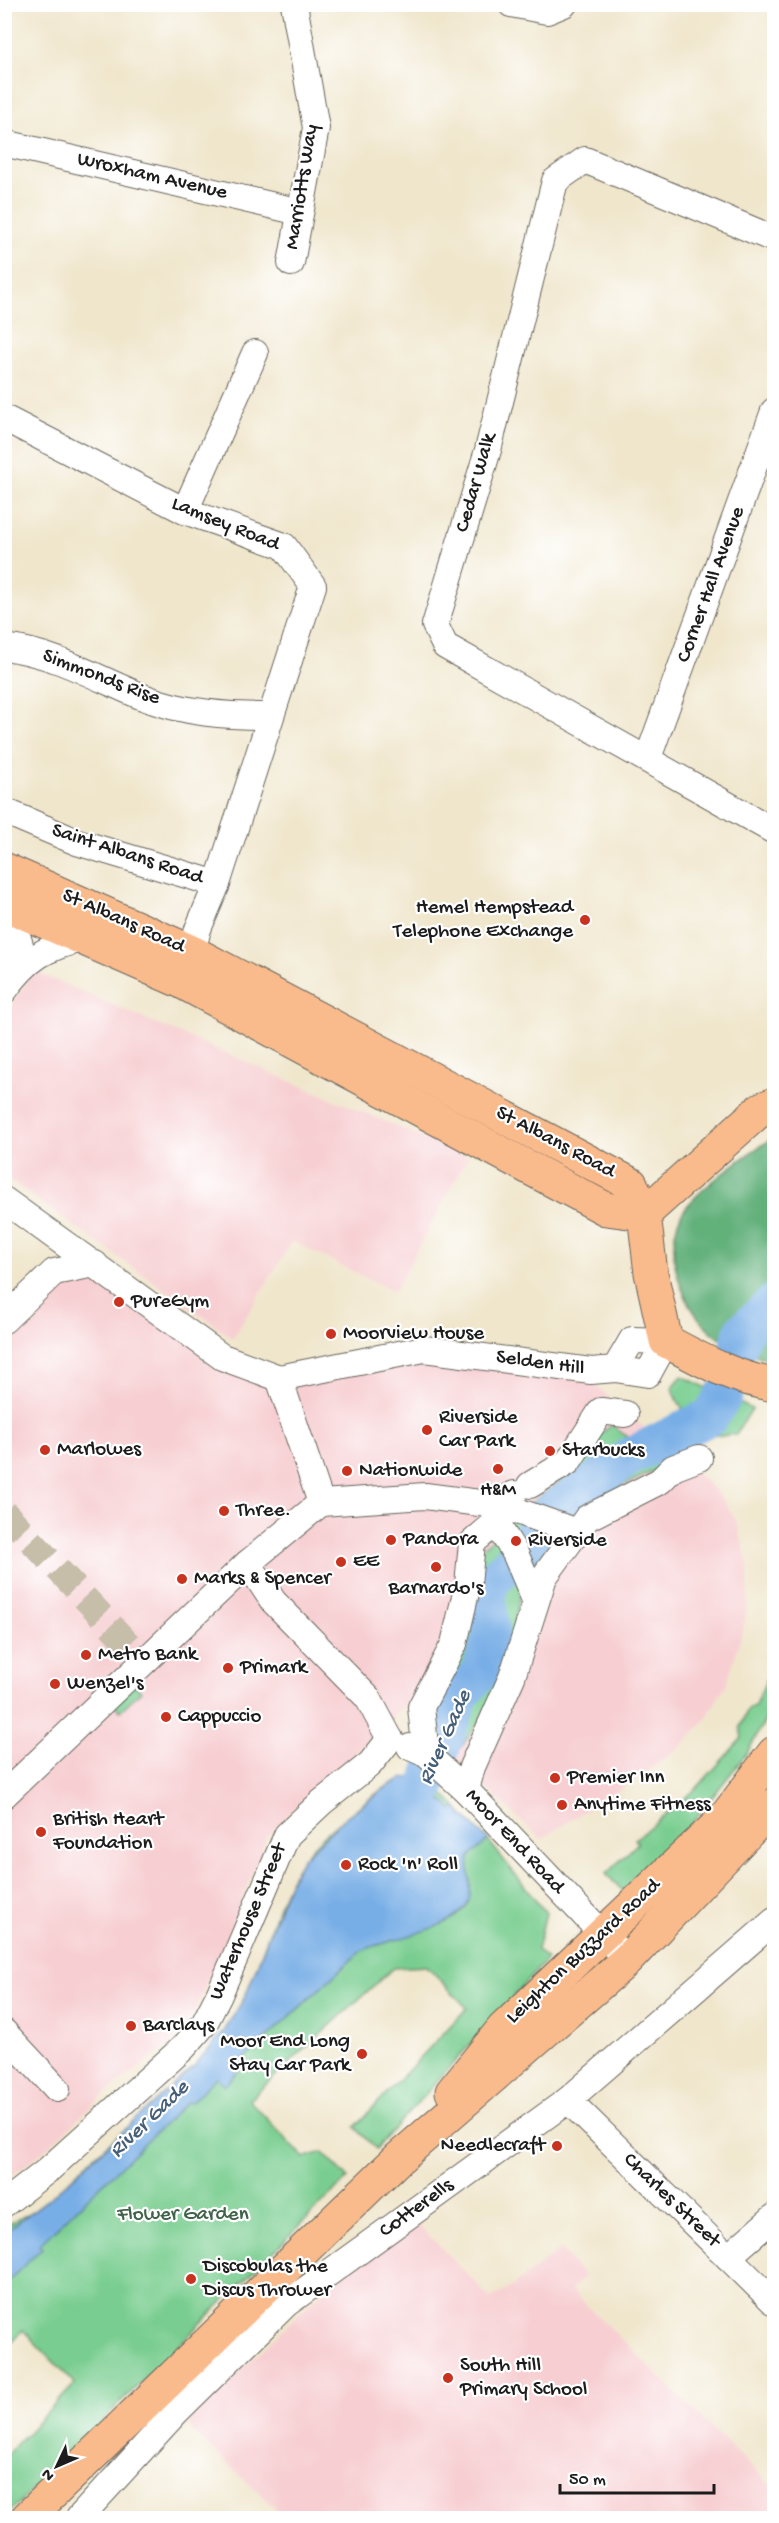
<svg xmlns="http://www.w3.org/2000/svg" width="779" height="2523" font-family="'Gochi Hand',sans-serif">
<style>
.built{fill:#f7cfd2}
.green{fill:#79cd90;stroke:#4a7456;stroke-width:1.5}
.forest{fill:#62b07a;stroke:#3f664b;stroke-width:1.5}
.water{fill:#78aee6;stroke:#4a6581;stroke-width:1.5}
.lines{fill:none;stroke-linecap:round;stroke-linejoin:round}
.river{stroke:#78aee6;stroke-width:38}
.minor-tunnel{stroke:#c6bea9;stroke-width:26;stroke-dasharray:26 13;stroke-linecap:butt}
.minor-casing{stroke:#66635a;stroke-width:28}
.major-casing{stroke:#66635a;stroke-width:35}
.minor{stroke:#fff;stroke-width:26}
.major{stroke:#fabb8c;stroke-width:33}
.poi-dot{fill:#c8321e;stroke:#fff;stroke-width:2}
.labels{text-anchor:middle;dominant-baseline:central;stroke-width:4.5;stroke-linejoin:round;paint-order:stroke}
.street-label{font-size:21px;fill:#1c1c1c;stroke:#fff}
.poi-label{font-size:21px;fill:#1c1c1c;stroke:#fff;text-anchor:start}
.park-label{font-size:21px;fill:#41634a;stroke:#fff}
.water-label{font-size:22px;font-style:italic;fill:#455e77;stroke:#fff}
</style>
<rect width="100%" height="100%" fill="#fff"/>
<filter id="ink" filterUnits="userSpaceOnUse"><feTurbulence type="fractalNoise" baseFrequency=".0167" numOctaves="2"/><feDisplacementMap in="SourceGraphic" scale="12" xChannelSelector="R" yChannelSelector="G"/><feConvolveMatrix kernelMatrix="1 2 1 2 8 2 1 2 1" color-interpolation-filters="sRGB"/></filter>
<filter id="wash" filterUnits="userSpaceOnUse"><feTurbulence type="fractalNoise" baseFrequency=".008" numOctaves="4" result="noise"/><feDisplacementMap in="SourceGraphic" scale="24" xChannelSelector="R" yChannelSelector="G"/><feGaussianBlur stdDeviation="1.35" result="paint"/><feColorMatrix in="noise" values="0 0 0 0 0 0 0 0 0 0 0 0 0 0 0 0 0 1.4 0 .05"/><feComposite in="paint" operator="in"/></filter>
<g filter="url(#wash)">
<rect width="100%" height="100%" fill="#f0e6cc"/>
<g class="built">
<path d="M 33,971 L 468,1157 L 394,1292 L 292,1241 L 233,1338 L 5,1177 L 5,1015 Z"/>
<path d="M 95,1264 L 279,1378 L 459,1352 L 594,1384 L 691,1468 L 719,1495 L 737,1522 L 748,1565 L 748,1597 L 743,1630 L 727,1683 L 704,1722 L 681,1746 L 651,1769 L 541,1839 L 476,1779 L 435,1750 L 403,1706 L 339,1771 L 296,1807 L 267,1836 L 219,1957 L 193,2015 L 180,2036 L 107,2092 L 48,2147 L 5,2181 L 5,1320 L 54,1272 Z"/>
<path d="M 413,2219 L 490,2298 L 506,2291 L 560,2250 L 585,2277 L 571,2290 L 774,2489 L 774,2518 L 273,2518 L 271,2516 L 276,2509 L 193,2432 L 188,2422 L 314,2299 Z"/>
</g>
<g class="green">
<path d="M 682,1376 L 752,1409 L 736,1434 C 731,1435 723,1437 717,1435 C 697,1429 678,1409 672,1388 Z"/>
<path d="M 612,1425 L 661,1464 L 660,1468 L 578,1508 L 555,1534 L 521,1589 L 511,1650 L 485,1713 L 461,1748 L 449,1739 L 430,1715 L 482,1549 L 529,1504 L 571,1473 L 601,1433 Z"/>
<path d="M 774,1662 L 774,1704 L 747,1753 L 691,1824 L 625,1893 L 606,1874 L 638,1843 L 635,1839 L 696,1789 L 742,1738 L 740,1727 L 748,1709 L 755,1706 Z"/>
<path d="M 129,1679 L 141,1691 L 120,1711 L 109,1699 Z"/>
<path d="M 404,1778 L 416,1778 L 435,1786 L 488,1840 L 546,1913 L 537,1950 L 547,1959 L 376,2149 L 355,2127 L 467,2008 L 427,1966 L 393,1968 L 249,2100 L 304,2158 L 322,2152 L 348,2178 L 5,2517 L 5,2456 L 75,2384 L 23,2330 L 5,2349 L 5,2225 C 43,2211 71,2177 101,2150 C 148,2109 207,2066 237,2011 C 264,1963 272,1906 302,1860 C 314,1842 334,1826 351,1813 C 368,1800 384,1786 404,1778 Z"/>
</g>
<path class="forest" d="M 774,1138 L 774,1359 L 772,1359 C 759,1358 754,1354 743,1349 C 735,1345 726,1342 718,1337 C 684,1312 663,1258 680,1217 C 689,1195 752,1150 774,1138 Z"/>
<path class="water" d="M 404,1778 C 418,1778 430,1781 440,1791 L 437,1795 L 452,1810 L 455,1807 L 488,1840 L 469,1858 C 467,1872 473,1886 469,1900 C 463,1928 385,1940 361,1951 L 237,2065 L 240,2069 L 225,2085 L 216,2077 L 190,2103 L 188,2101 L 39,2245 L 42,2248 L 5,2284 L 5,2232 L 51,2197 L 195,2065 L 223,2033 L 245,1997 L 289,1883 L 303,1858 L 346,1817 L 391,1784 Z"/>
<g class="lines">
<g class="river">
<path d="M 738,1348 L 743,1331 L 774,1303"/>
<path d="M 398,1823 L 427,1786 L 461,1694 L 480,1673 L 491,1636 L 487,1595 L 491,1581 L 511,1562 L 548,1514 L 631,1456 L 711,1416 L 724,1395"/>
</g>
</g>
</g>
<g filter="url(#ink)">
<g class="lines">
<path class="minor-tunnel" d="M 4,1512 L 131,1647"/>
<defs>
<g id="minor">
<path d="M 511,4 L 547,11 L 564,4"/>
<path d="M 4,143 L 300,212"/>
<path d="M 774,239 L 585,160 L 555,181 L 488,450 L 435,625 L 445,646 L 774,831"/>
<path d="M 291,263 L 316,128 L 294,4"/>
<path d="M 4,418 L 185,511 L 284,546 L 313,586 L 217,884 L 198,929 L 192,952"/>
<path d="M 185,511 L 255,353"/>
<path d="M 4,647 C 55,653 96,678 143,697 C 183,713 227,716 269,716"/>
<path d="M 648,758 L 774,411"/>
<path d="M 4,811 L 77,842 L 217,884"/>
<path d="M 4,919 L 13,922 L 20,945 L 20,969"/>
<path d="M 4,991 C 28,957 46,947 86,938"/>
<path d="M 4,1200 L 222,1357 L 279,1378 L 424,1349 L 591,1371 L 615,1369 L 648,1374 L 666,1341 L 632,1340 L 615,1369"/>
<path d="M 4,1320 L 54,1272 L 95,1264"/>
<path d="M 279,1378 L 321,1503"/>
<path d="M 530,1485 L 568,1462 L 601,1411 L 625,1414"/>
<path d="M 514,1494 L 505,1499 L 503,1506 L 577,1532"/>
<path d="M 496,1523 L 515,1553 L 535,1600"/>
<path d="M 248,1563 L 273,1601 L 368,1698 L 390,1739"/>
<path d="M 410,1747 L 426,1754 L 466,1790 L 627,1960"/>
<path d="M 466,1790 L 472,1767 L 512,1677 L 544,1577 L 587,1518 L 660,1481 L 673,1468 L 699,1458"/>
<path d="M 4,1795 L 248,1563 L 321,1503 L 425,1496 L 503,1506 L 501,1518 L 472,1543 L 468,1584 L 454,1644 L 421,1707 L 426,1754"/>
<path d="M 4,2032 L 57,2089"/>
<path d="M 568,2100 L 774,2302"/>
<path d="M 4,2204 L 48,2170 L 184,2047 L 204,2024 L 219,1995 L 287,1835 L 322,1802 L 370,1764 L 390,1739"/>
<path d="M 728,2257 L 774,2217"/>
<path d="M 79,2518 L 177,2411 L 286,2304 L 568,2100 L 774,1921"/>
</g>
<g id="major">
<path d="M 4,869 L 192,952 L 631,1184 L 644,1214 L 651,1273 L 666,1341 C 701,1360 734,1378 774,1385"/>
<path d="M 4,904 L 182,982 L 606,1209 L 644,1214"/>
<path d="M 644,1214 L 761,1109 L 774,1104"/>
<path d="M 452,2092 L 503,2029 L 723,1820 L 774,1753"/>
<path d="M 27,2518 L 399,2158 L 627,1960 L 774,1805"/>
</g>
</defs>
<use href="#minor" class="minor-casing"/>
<use href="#major" class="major-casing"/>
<use href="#minor" class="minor"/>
<use href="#major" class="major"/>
</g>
</g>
<g class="poi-dot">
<circle cx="585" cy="920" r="6"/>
<circle cx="119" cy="1302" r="6"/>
<circle cx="331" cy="1334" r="6"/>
<circle cx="427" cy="1430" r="6"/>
<circle cx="45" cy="1450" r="6"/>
<circle cx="550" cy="1451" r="6"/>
<circle cx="498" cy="1469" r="6"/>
<circle cx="347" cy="1471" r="6"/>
<circle cx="224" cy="1511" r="6"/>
<circle cx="391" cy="1540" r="6"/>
<circle cx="516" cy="1541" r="6"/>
<circle cx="341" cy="1562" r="6"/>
<circle cx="436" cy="1567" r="6"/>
<circle cx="182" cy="1579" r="6"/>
<circle cx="86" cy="1655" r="6"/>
<circle cx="228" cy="1668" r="6"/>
<circle cx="55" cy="1684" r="6"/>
<circle cx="166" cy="1717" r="6"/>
<circle cx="555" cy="1778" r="6"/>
<circle cx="562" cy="1805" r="6"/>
<circle cx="41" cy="1832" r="6"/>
<circle cx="346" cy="1865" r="6"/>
<circle cx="131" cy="2026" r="6"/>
<circle cx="362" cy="2054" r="6"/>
<circle cx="557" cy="2146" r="6"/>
<circle cx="191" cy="2279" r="6"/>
<circle cx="448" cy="2378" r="6"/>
</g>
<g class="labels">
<g class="street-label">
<text transform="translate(152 177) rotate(13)">Wroxham Avenue</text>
<text transform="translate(303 187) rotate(-81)">Marriotts Way</text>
<text transform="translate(477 483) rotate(-74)">Cedar Walk</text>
<text transform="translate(225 525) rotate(22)">Lamsey Road</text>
<text transform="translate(712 585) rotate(-70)">Corner Hall Avenue</text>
<text transform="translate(101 678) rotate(21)">Simmonds Rise</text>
<text transform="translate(127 855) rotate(18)">Saint Albans Road</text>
<text transform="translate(123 922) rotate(24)">St Albans Road</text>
<text transform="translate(555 1143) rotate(28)">St Albans Road</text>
<text transform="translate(540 1364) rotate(8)">Selden Hill</text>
<text transform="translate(514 1842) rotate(47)">Moor End Road</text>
<text transform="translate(249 1922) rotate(-67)">Waterhouse Street</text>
<text transform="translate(584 1952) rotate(-43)">Leighton Buzzard Road</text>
<text transform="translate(671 2201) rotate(44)">Charles Street</text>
<text transform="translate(417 2209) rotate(-36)">Cotterells</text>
</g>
<g class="poi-label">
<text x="573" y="908" text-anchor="end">Hemel Hempstead<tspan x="573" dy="24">Telephone Exchange</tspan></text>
<text x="131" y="1302">PureGym</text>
<text x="343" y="1334">Moorview House</text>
<text x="439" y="1418">Riverside<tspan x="439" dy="24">Car Park</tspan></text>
<text x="57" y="1450">Marlowes</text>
<text x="562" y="1451">Starbucks</text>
<text x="359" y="1471">Nationwide</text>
<text x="498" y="1491" text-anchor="middle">H&amp;M</text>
<text x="236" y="1511">Three.</text>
<text x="403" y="1540">Pandora</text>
<text x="528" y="1541">Riverside</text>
<text x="353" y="1562">EE</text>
<text x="194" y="1579">Marks &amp; Spencer</text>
<text x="436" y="1589" text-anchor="middle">Barnardo's</text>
<text x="98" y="1655">Metro Bank</text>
<text x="240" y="1668">Primark</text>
<text x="67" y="1684">Wenzel's</text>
<text x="178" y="1717">Cappuccio</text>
<text x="567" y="1778">Premier Inn</text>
<text x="574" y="1805">Anytime Fitness</text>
<text x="53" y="1820">British Heart<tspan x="53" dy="24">Foundation</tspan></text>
<text x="358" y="1865">Rock 'n' Roll</text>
<text x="143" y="2026">Barclays</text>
<text x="350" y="2042" text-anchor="end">Moor End Long<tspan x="350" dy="24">Stay Car Park</tspan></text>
<text x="545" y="2146" text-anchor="end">Needlecraft</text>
<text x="203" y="2267">Discobulas the<tspan x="203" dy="24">Discus Thrower</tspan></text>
<text x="460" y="2366">South Hill<tspan x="460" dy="24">Primary School</tspan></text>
</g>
<g class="park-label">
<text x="183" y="2215">Flower Garden</text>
</g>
<g class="water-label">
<text transform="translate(446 1738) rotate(-66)">River Gade</text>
<text transform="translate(150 2120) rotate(-44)">River Gade</text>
</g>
</g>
<rect width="779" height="2523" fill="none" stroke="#fff" stroke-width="24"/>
<g transform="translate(57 2466) rotate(226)" stroke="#ffffff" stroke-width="4.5" paint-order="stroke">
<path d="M0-4.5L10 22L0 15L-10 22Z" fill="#1c1c1c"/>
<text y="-9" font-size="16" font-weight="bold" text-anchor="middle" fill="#1c1c1c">N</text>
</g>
<path d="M560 2484v9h154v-9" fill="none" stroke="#1c1c1c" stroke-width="3"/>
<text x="569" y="2484" font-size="18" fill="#1c1c1c" stroke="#ffffff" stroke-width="4.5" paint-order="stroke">50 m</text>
</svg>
